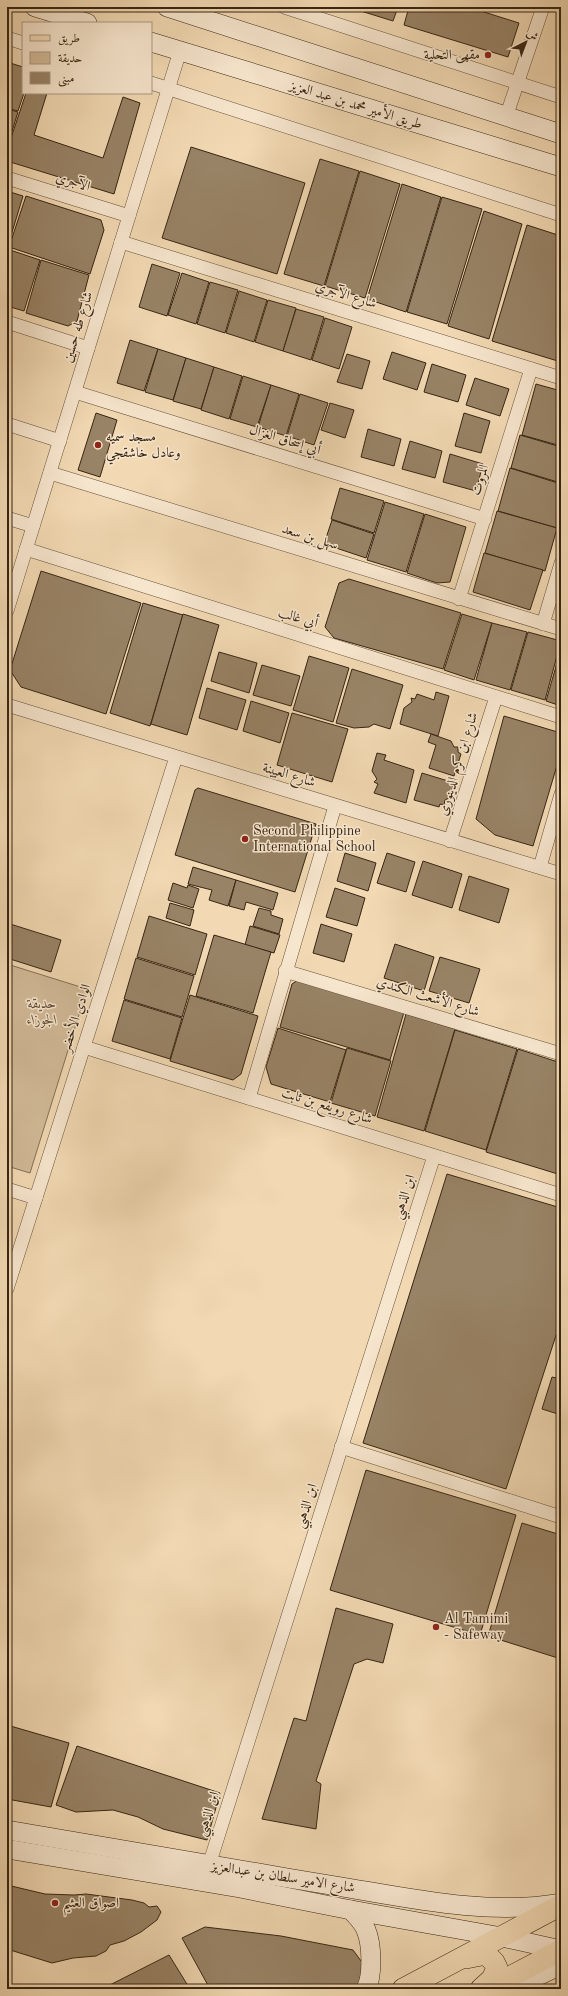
<svg xmlns="http://www.w3.org/2000/svg" width="568" height="1996" font-family="'Old Standard TT',Amiri,serif">
<style>
.green{fill:#d2ba98;stroke:#847056}
.building{fill:#988366;stroke:#372513}
.lines{fill:none;stroke-linecap:round;stroke-linejoin:round}
.street-casing{stroke:#66523b;stroke-width:14}
.secondary-casing{stroke:#372513;stroke-width:20}
.primary-casing{stroke:#372513;stroke-width:22}
.street{stroke:#f7e6ce;stroke-width:13}
.secondary{stroke:#f7e6ce;stroke-width:19}
.primary{stroke:#f2d9b3;stroke-width:21}
.poi-dot{fill:#8f2418;stroke:#f7e6ce;stroke-width:1.5}
.labels{text-anchor:middle;dominant-baseline:central;stroke-width:3;stroke-linejoin:round;paint-order:stroke}
.poi-label{font-size:14px;fill:#372513;stroke:#f7e6ce;text-anchor:start}
.street-label{font-size:14px;fill:#372513;stroke:#f7e6ce}
.park-label{font-size:14px;font-style:italic;fill:#5e4a34;stroke:#f7e6ce}
</style>
<rect width="100%" height="100%" fill="#f2d9b3"/>
<filter id="stains"><feTurbulence type="fractalNoise" baseFrequency=".005" numOctaves="4"/><feColorMatrix values="0 0 0 0 .2 0 0 0 0 .09 0 0 0 0 .02 0 0 0 .5 -.17"/></filter>
<radialGradient id="worn" r=".72"><stop offset=".6" stop-color="#630" stop-opacity="0"/><stop offset="1" stop-color="#630" stop-opacity=".3"/></radialGradient>
<path class="green" d="M 7,964 L 87,989 L 30,1173 L 7,1166 Z"/>
<g class="building">
<path d="M 348,7 L 398,7 L 393,21 Z"/>
<path d="M 409,7 L 468,7 L 519,23 L 508,57 L 404,25 Z"/>
<path d="M 7,62 L 23,67 L 24,93 L 18,111 L 7,108 Z"/>
<path d="M 26,93 L 47,93 L 34,135 L 103,158 L 123,97 L 140,103 L 114,194 L 7,161 L 7,150 Z"/>
<path d="M 7,109 L 18,112 L 7,147 Z"/>
<path d="M 191,147 L 305,183 L 277,274 L 162,238 Z"/>
<path d="M 320,159 L 359,171 L 324,286 L 284,274 Z"/>
<path d="M 360,171 L 400,184 L 365,298 L 325,286 Z"/>
<path d="M 402,184 L 441,197 L 406,312 L 367,299 Z"/>
<path d="M 7,191 L 23,196 L 7,249 Z"/>
<path d="M 26,196 L 101,220 L 104,230 L 90,274 L 9,247 Z"/>
<path d="M 442,197 L 482,209 L 447,324 L 407,312 Z"/>
<path d="M 484,211 L 522,224 L 489,339 L 448,326 Z"/>
<path d="M 527,225 L 561,236 L 561,362 L 492,341 Z"/>
<path d="M 7,249 L 40,260 L 24,311 L 7,306 Z"/>
<path d="M 41,260 L 89,275 L 77,321 L 68,326 L 26,313 Z"/>
<path d="M 152,264 L 180,273 L 167,316 L 139,307 Z"/>
<path d="M 182,273 L 209,282 L 196,324 L 168,315 Z"/>
<path d="M 210,282 L 238,290 L 225,333 L 197,324 Z"/>
<path d="M 239,291 L 267,300 L 254,342 L 226,333 Z"/>
<path d="M 268,300 L 296,308 L 283,351 L 255,342 Z"/>
<path d="M 296,309 L 324,317 L 311,360 L 283,351 Z"/>
<path d="M 325,318 L 352,327 L 339,369 L 312,360 Z"/>
<path d="M 130,340 L 158,349 L 144,391 L 117,383 Z"/>
<path d="M 158,349 L 186,358 L 173,400 L 145,392 Z"/>
<path d="M 392,352 L 426,363 L 417,390 L 383,379 Z"/>
<path d="M 347,354 L 370,361 L 362,389 L 337,382 Z"/>
<path d="M 186,358 L 214,367 L 201,409 L 173,401 Z"/>
<path d="M 432,364 L 466,375 L 458,402 L 424,392 Z"/>
<path d="M 214,367 L 242,376 L 229,419 L 201,410 Z"/>
<path d="M 243,376 L 271,385 L 257,427 L 230,419 Z"/>
<path d="M 475,378 L 509,389 L 500,416 L 466,405 Z"/>
<path d="M 536,384 L 561,391 L 561,446 L 522,435 Z"/>
<path d="M 271,385 L 299,394 L 286,436 L 258,427 Z"/>
<path d="M 300,394 L 328,403 L 314,445 L 287,436 Z"/>
<path d="M 330,403 L 354,410 L 345,438 L 321,430 Z"/>
<path d="M 96,413 L 117,420 L 100,477 L 78,470 Z"/>
<path d="M 464,413 L 490,421 L 481,453 L 455,446 Z"/>
<path d="M 368,429 L 401,439 L 394,466 L 361,457 Z"/>
<path d="M 520,435 L 561,447 L 561,483 L 511,468 Z"/>
<path d="M 410,441 L 442,451 L 435,478 L 402,469 Z"/>
<path d="M 450,454 L 483,464 L 476,491 L 443,482 Z"/>
<path d="M 510,468 L 561,484 L 561,513 L 557,528 L 498,511 Z"/>
<path d="M 340,488 L 384,501 L 374,533 L 331,519 Z"/>
<path d="M 385,502 L 424,514 L 406,572 L 367,560 Z"/>
<path d="M 497,511 L 557,528 L 545,571 L 485,553 Z"/>
<path d="M 425,514 L 466,527 L 450,582 L 437,583 L 407,573 Z"/>
<path d="M 332,520 L 374,534 L 366,558 L 324,544 Z"/>
<path d="M 484,553 L 543,570 L 530,610 L 473,592 Z"/>
<path d="M 41,571 L 141,603 L 106,714 L 21,687 L 10,670 Z"/>
<path d="M 349,579 L 461,613 L 443,669 L 334,638 L 325,627 L 339,583 Z"/>
<path d="M 143,603 L 183,615 L 150,726 L 110,713 Z"/>
<path d="M 183,614 L 219,625 L 187,735 L 151,724 Z"/>
<path d="M 462,614 L 492,623 L 474,680 L 444,670 Z"/>
<path d="M 492,623 L 527,632 L 510,690 L 476,680 Z"/>
<path d="M 528,632 L 561,641 L 545,700 L 511,690 Z"/>
<path d="M 561,649 L 561,706 L 546,701 Z"/>
<path d="M 219,652 L 257,663 L 249,693 L 211,681 Z"/>
<path d="M 309,656 L 349,668 L 333,722 L 293,710 Z"/>
<path d="M 262,665 L 300,676 L 291,706 L 253,695 Z"/>
<path d="M 352,669 L 403,685 L 390,729 L 374,724 L 369,727 L 354,728 L 336,723 Z"/>
<path d="M 207,688 L 246,700 L 237,730 L 199,718 Z"/>
<path d="M 436,692 L 449,696 L 438,736 L 400,724 L 404,708 L 412,702 L 411,698 L 415,699 L 417,694 L 434,700 Z"/>
<path d="M 251,701 L 289,713 L 280,743 L 243,731 Z"/>
<path d="M 292,713 L 348,729 L 332,782 L 277,765 Z"/>
<path d="M 504,716 L 561,733 L 561,752 L 533,846 L 495,835 L 476,819 Z"/>
<path d="M 431,734 L 451,741 L 454,747 L 458,747 L 458,752 L 461,754 L 454,776 L 429,768 L 436,745 L 428,742 Z"/>
<path d="M 377,753 L 386,755 L 384,760 L 414,770 L 406,803 L 374,793 L 378,784 L 374,782 L 377,779 L 372,771 Z"/>
<path d="M 422,773 L 448,781 L 449,778 L 455,780 L 449,798 L 445,800 L 444,805 L 440,804 L 439,807 L 414,800 Z"/>
<path d="M 198,788 L 316,824 L 295,892 L 175,855 L 195,790 Z"/>
<path d="M 345,853 L 376,863 L 368,891 L 337,881 Z"/>
<path d="M 387,853 L 415,862 L 406,892 L 377,883 Z"/>
<path d="M 423,861 L 462,874 L 452,908 L 412,895 Z"/>
<path d="M 193,867 L 236,880 L 228,906 L 209,900 L 212,890 L 188,884 Z"/>
<path d="M 469,876 L 509,889 L 499,923 L 459,910 Z"/>
<path d="M 236,880 L 278,893 L 273,910 L 246,902 L 244,910 L 229,906 Z"/>
<path d="M 173,883 L 187,888 L 188,885 L 199,889 L 193,908 L 168,900 Z"/>
<path d="M 335,888 L 365,898 L 357,926 L 326,917 Z"/>
<path d="M 170,903 L 194,910 L 190,926 L 166,918 Z"/>
<path d="M 259,908 L 271,911 L 271,915 L 283,919 L 279,934 L 253,926 Z"/>
<path d="M 149,916 L 207,934 L 195,975 L 137,957 Z"/>
<path d="M 7,923 L 61,940 L 51,972 L 7,958 Z"/>
<path d="M 321,924 L 352,934 L 344,962 L 313,953 Z"/>
<path d="M 250,926 L 280,935 L 274,953 L 245,945 Z"/>
<path d="M 214,935 L 271,952 L 253,1013 L 196,996 Z"/>
<path d="M 395,944 L 434,957 L 424,991 L 384,978 Z"/>
<path d="M 440,957 L 480,969 L 469,1003 L 429,991 Z"/>
<path d="M 136,958 L 194,976 L 182,1017 L 124,999 Z"/>
<path d="M 298,980 L 404,1012 L 390,1060 L 280,1027 L 292,984 Z"/>
<path d="M 190,995 L 258,1016 L 241,1074 L 233,1080 L 170,1061 Z"/>
<path d="M 124,1000 L 182,1018 L 170,1059 L 112,1041 Z"/>
<path d="M 406,1014 L 455,1029 L 424,1131 L 377,1117 Z"/>
<path d="M 278,1028 L 346,1050 L 330,1102 L 271,1084 L 266,1067 Z"/>
<path d="M 455,1030 L 517,1049 L 486,1150 L 425,1131 Z"/>
<path d="M 347,1048 L 391,1061 L 375,1116 L 331,1103 Z"/>
<path d="M 518,1049 L 561,1063 L 561,1175 L 486,1152 Z"/>
<path d="M 447,1174 L 561,1208 L 561,1320 L 506,1489 L 363,1443 Z"/>
<path d="M 552,1377 L 561,1379 L 561,1415 L 542,1409 Z"/>
<path d="M 366,1470 L 516,1515 L 480,1635 L 330,1590 Z"/>
<path d="M 522,1523 L 561,1535 L 561,1659 L 488,1636 Z"/>
<path d="M 336,1608 L 393,1624 L 383,1663 L 367,1659 L 354,1664 L 316,1781 L 321,1784 L 316,1829 L 262,1819 L 294,1718 L 306,1721 Z"/>
<path d="M 7,1725 L 69,1743 L 51,1807 L 7,1799 Z"/>
<path d="M 77,1746 L 220,1793 L 207,1840 L 163,1829 L 138,1817 L 113,1810 L 76,1812 L 56,1805 Z"/>
<path d="M 7,1885 L 45,1894 L 74,1895 L 86,1894 L 132,1900 L 144,1903 L 149,1907 L 157,1906 L 161,1912 L 157,1920 L 141,1932 L 124,1941 L 110,1945 L 106,1951 L 96,1956 L 73,1958 L 52,1963 L 7,1949 Z"/>
<path d="M 205,1927 L 281,1936 L 353,1950 L 364,1965 L 359,1989 L 210,1989 L 182,1938 Z"/>
<path d="M 169,1955 L 190,1989 L 102,1989 Z"/>
</g>
<g class="lines">
<defs>
<g id="street">
<path d="M 284,7 L 561,97"/>
<path d="M 7,38 L 23,43"/>
<path d="M 151,83 L 561,215"/>
<path d="M 506,117 L 543,7"/>
<path d="M 7,178 L 129,216"/>
<path d="M 121,242 L 561,378"/>
<path d="M 7,322 L 88,348"/>
<path d="M 75,392 L 485,519"/>
<path d="M 7,424 L 60,441"/>
<path d="M 50,473 L 561,629"/>
<path d="M 7,518 L 33,526"/>
<path d="M 26,549 L 561,717"/>
<path d="M 459,599 L 531,369"/>
<path d="M 7,611 L 180,51"/>
<path d="M 543,624 L 561,563"/>
<path d="M 7,705 L 561,874"/>
<path d="M 450,841 L 496,697"/>
<path d="M 540,867 L 561,794"/>
<path d="M 285,971 L 561,1054"/>
<path d="M 84,1047 L 561,1195"/>
<path d="M 249,1098 L 335,806"/>
<path d="M 7,1189 L 36,1198"/>
<path d="M 7,1289 L 176,757"/>
<path d="M 341,1447 L 561,1517"/>
<path d="M 209,1865 L 434,1156"/>
</g>
<g id="secondary">
<path d="M 35,7 L 87,23"/>
<path d="M 167,7 L 561,134"/>
<path d="M 151,42 L 561,167"/>
<path d="M 7,1830 C 116,1849 226,1868 336,1886 C 409,1898 487,1916 561,1903"/>
<path d="M 7,1849 L 240,1888 L 351,1910 L 502,1937 L 561,1950"/>
<path d="M 351,1910 C 357,1917 363,1922 366,1930 C 372,1944 373,1976 366,1989"/>
<path d="M 498,1984 L 523,1983 L 561,1965"/>
</g>
<g id="primary">
<path d="M 466,1958 L 486,1954 L 494,1962 L 497,1968 L 492,1979 L 481,1989"/>
<path d="M 403,1989 L 561,1905"/>
<path d="M 487,1989 L 561,1950"/>
</g>
</defs>
<use href="#street" class="street-casing"/>
<use href="#secondary" class="secondary-casing"/>
<use href="#primary" class="primary-casing"/>
<use href="#street" class="street"/>
<use href="#secondary" class="secondary"/>
<use href="#primary" class="primary"/>
</g>
<g class="poi-dot">
<circle cx="488" cy="55" r="4"/>
<circle cx="98" cy="445" r="4"/>
<circle cx="245" cy="839" r="4"/>
<circle cx="436" cy="1627" r="4"/>
<circle cx="55" cy="1903" r="4"/>
</g>
<g class="labels">
<g class="poi-label">
<text x="480" y="55" text-anchor="end">مقهى التحلية</text>
<text x="106" y="437">مسجد سميه<tspan x="106" dy="16">وعادل خاشقجي</tspan></text>
<text x="253" y="831">Second Philippine<tspan x="253" dy="16">International School</tspan></text>
<text x="444" y="1619">Al Tamimi<tspan x="444" dy="16">- Safeway</tspan></text>
<text x="63" y="1903">اصواق العثيم</text>
</g>
<g class="street-label">
<text transform="translate(356 105) rotate(17)">طريق الأمير محمد بن عبد العزيز</text>
<text transform="translate(73 182) rotate(17)">الآجري</text>
<text transform="translate(346 295) rotate(17)">شارع الآجري</text>
<text transform="translate(78 327) rotate(-73)">شارع طه حسين</text>
<text transform="translate(285 440) rotate(17)">أبي إسحاق الغزال</text>
<text transform="translate(480 480) rotate(-73)">المروت</text>
<text transform="translate(310 537) rotate(17)">سهل بن سعد</text>
<text transform="translate(298 618) rotate(17)">أبي غالب</text>
<text transform="translate(458 764) rotate(-73)">شارع ابن كرم الدينوري</text>
<text transform="translate(289 775) rotate(17)">شارع العيينة</text>
<text transform="translate(428 997) rotate(17)">شارع الأشعث الكندي</text>
<text transform="translate(76 1018) rotate(-72)">الوادي الأخضر</text>
<text transform="translate(327 1106) rotate(17)">شارع رويفع بن ثابت</text>
<text transform="translate(404 1197) rotate(-72)">ابن الذهبي</text>
<text transform="translate(306 1506) rotate(-72)">ابن الذهبي</text>
<text transform="translate(208 1814) rotate(-72)">ابن الذهبي</text>
<text transform="translate(283 1877) rotate(9)">شارع الامير سلطان بن عبدالعزيز</text>
</g>
<g class="park-label">
<text x="42" y="1004">حديقة<tspan x="42" dy="16">الجوزاء</tspan></text>
</g>
</g>
<rect width="568" height="1996" fill="none" stroke="#f2d9b3" stroke-width="24"/>
<rect x="8" y="8" width="552" height="1980" fill="none" stroke="#372513" stroke-width="2"/>
<rect x="12" y="12" width="544" height="1972" fill="none" stroke="#372513"/>
<rect x="22" y="22" width="130" height="72" fill="#f7e6ce" stroke="#aa9983"/>
<rect x="30" y="35" width="20" height="6" fill="#f2d9b3" stroke="#aa9983"/>
<text x="58" y="42" font-size="12" fill="#372513">طريق</text>
<rect x="30" y="52" width="20" height="12" fill="#d2ba98" stroke="#aa9983"/>
<text x="58" y="62" font-size="12" fill="#372513">حديقة</text>
<rect x="30" y="72" width="20" height="12" fill="#988366" stroke="#aa9983"/>
<text x="58" y="82" font-size="12" fill="#372513">مبنى</text>
<g transform="translate(526 42) rotate(42)" stroke="#f7e6ce" stroke-width="3" paint-order="stroke">
<path d="M0-3L7 15L0 10L-7 15Z" fill="#372513"/>
<text y="-6" font-size="11" font-weight="bold" text-anchor="middle" fill="#372513">ش</text>
</g>
<rect width="100%" height="100%" filter="url(#stains)"/>
<rect width="100%" height="100%" fill="url(#worn)"/>
</svg>
